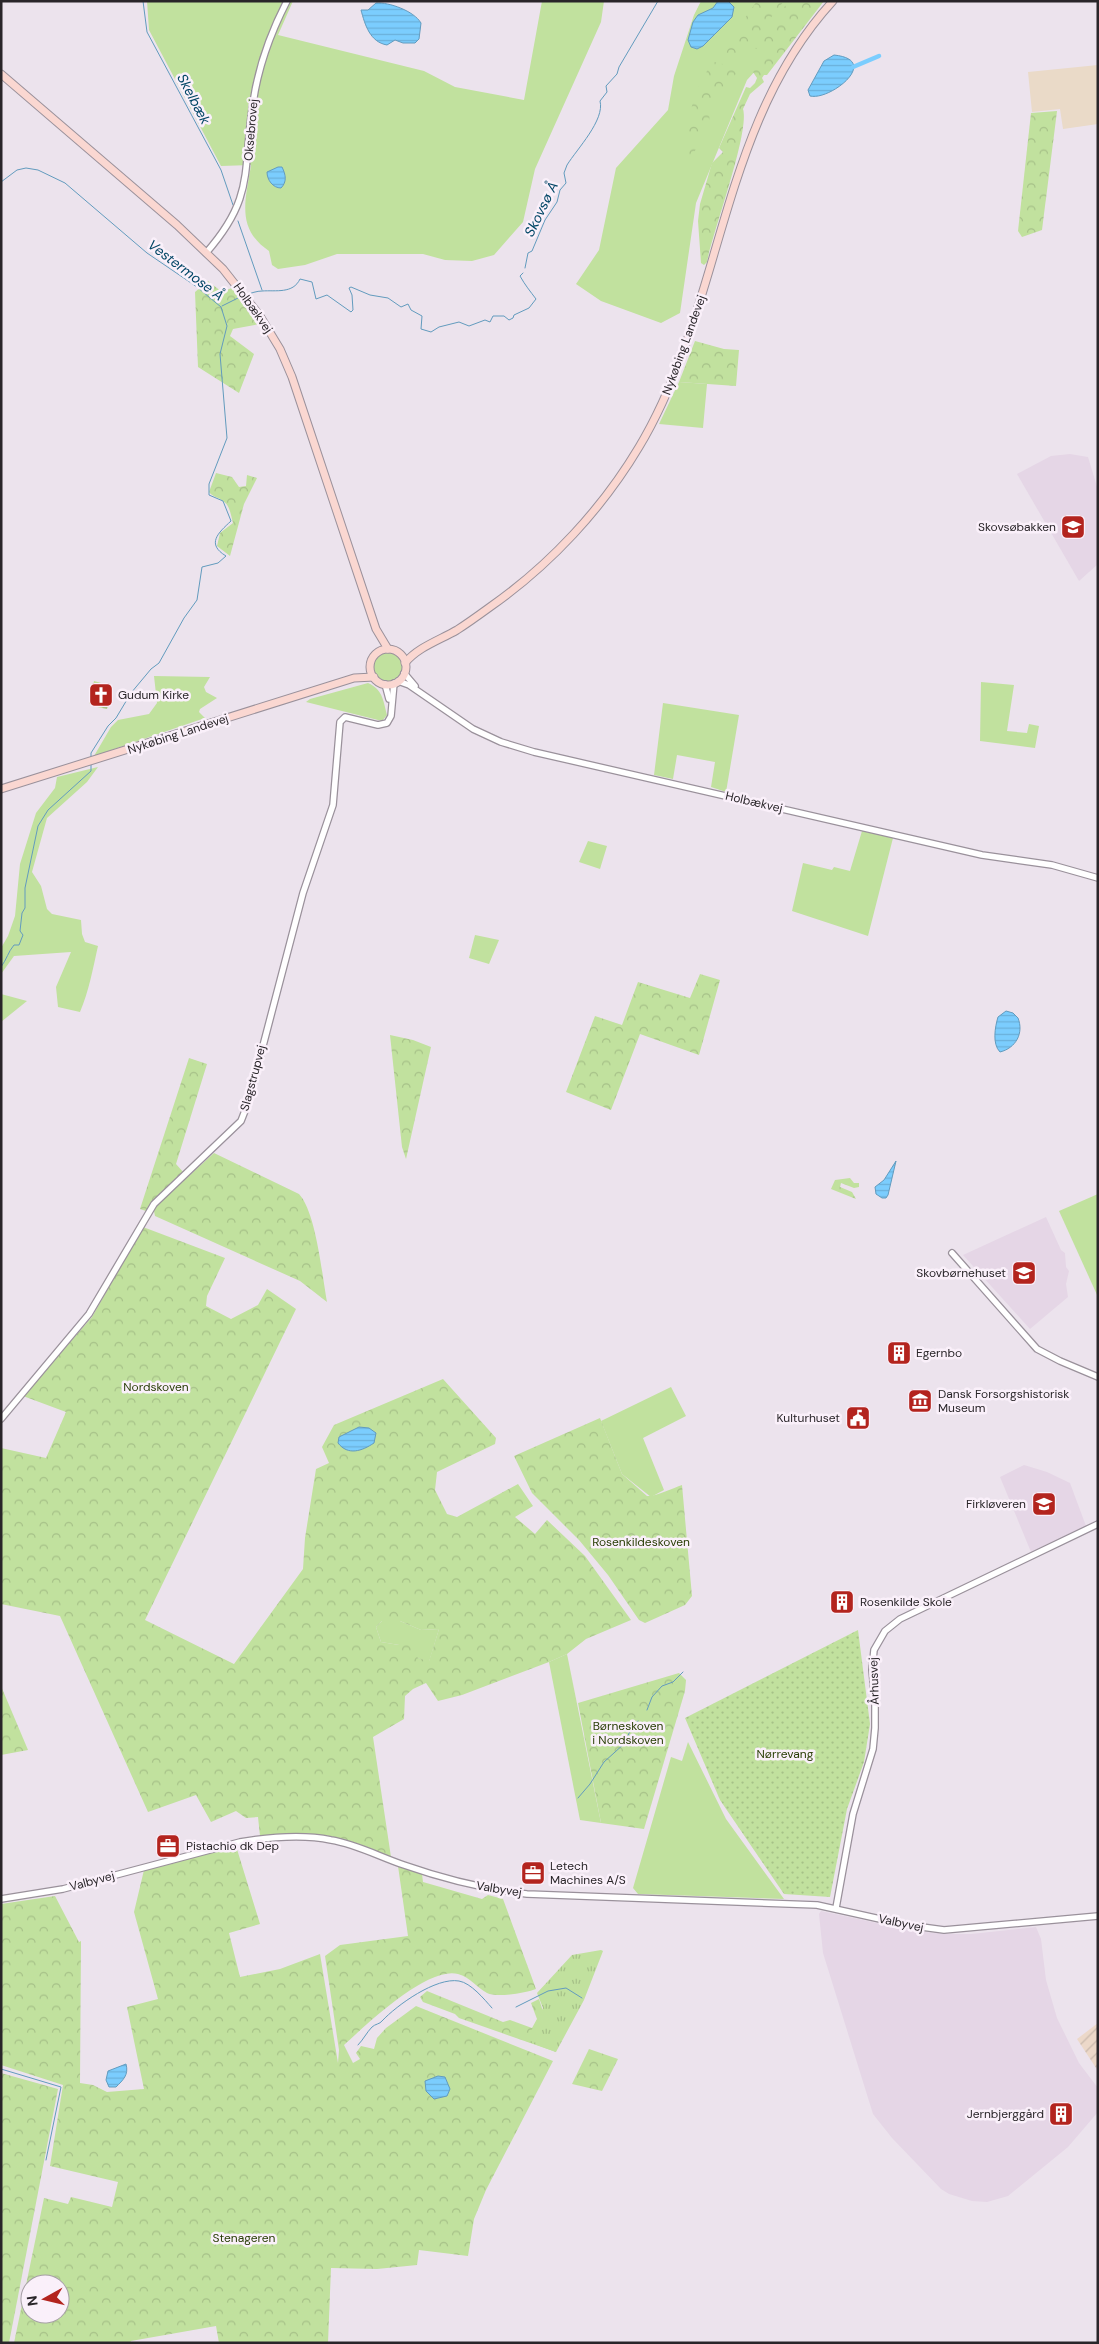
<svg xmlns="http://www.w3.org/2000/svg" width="1099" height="2344" font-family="'DM Sans',sans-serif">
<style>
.commercial{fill:#eadac8}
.industrial{fill:url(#industrial-furrows)}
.built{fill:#e5d6e6}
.grass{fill:#c1e19e}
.forest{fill:url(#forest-crowns);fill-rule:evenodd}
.cemetery{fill:url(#cemetery-stones)}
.park{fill:url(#park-tufts)}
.garden{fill:url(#garden-dots)}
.water{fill:url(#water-rules);stroke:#629bbe}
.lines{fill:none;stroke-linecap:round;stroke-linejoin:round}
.stream{stroke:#629bbe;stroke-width:1}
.canal{stroke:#7bcdfe;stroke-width:4.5}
.tertiary-casing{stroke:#9a919b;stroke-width:8}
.secondary-casing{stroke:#9a919b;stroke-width:9}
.tertiary{stroke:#fff;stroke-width:5.5}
.secondary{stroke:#fad7d1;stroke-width:7}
.labels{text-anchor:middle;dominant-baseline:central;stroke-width:5;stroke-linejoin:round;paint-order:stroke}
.street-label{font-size:12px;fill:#292529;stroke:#faf0fa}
.poi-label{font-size:12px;fill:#292529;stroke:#faf0fa;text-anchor:start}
.park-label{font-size:12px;fill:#293e06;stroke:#faf0fa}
.water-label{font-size:14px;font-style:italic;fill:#004565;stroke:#faf0fa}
</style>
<defs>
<pattern id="industrial-furrows" width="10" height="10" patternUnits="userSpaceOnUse" patternTransform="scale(1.25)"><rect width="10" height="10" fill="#ecd8c9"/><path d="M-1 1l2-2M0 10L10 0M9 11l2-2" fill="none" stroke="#cab9ad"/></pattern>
<pattern id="forest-crowns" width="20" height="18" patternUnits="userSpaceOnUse" patternTransform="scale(1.25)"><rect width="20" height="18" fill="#c1e19e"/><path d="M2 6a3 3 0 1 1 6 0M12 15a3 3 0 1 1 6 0" fill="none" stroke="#a6c188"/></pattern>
<pattern id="cemetery-stones" width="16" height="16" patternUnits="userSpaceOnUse" patternTransform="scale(1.25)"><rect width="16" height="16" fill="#c1e19e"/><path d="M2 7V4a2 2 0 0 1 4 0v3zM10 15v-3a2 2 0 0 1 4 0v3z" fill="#a6c188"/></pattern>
<pattern id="park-tufts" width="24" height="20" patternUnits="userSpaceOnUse" patternTransform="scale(1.25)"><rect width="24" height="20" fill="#c1e19e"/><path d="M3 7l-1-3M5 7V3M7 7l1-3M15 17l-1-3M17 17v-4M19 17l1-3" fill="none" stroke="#a6c188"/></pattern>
<pattern id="garden-dots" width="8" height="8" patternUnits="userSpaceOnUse" patternTransform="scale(1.25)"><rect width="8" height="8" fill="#c1e19e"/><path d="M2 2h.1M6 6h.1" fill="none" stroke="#a6c188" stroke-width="1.8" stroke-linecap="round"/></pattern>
<pattern id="water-rules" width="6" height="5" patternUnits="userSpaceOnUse" patternTransform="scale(1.25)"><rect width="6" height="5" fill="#7bcdfe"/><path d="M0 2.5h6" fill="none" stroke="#6ab0da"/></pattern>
</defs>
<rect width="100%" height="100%" fill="#ece3ed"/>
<path class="commercial" d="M 1098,65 L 1098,124 L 1063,129 L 1060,109 L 1032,112 L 1028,72 Z"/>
<path class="industrial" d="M 1098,2023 L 1098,2071 L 1077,2039 Z"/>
<g class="built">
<path d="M 1070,454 L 1088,457 L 1098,490 L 1098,564 L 1079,581 L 1017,474 L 1051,456 Z"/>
<path d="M 1046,1217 L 1061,1250 L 1065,1253 L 1066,1267 L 1069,1271 L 1066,1284 L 1068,1297 L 1030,1329 L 963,1255 Z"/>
<path d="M 1024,1465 L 1047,1472 L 1070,1483 L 1086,1526 L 1031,1552 L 1000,1477 Z"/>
<path d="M 821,1911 L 914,1931 L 945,1934 L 971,1934 L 1036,1927 L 1041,1939 L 1046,1980 L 1057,2018 L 1079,2063 L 1098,2088 L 1098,2112 L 1068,2147 L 1008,2196 L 987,2202 L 972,2201 L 949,2194 L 941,2189 L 892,2138 L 873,2114 L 823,1953 L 819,1914 Z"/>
</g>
<g class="grass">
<path d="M 147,1 L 293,1 L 278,35 L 424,71 L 455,87 L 524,100 L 542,1 L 604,1 L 601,22 L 535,169 L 523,222 L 494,255 L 472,261 L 445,260 L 423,254 L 337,254 L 305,265 L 278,269 L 272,265 L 269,251 C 235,228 246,199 251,165 L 221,166 L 149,30 Z"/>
<path d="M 701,1 L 819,1 L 747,80 L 696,203 L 680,313 L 661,323 L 601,301 L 576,284 L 599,250 L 616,168 L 668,110 L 674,76 L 694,15 Z"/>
<path d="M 679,382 L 707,384 L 703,428 L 659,424 Z"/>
<circle cx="388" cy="667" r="15"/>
<path d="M 154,676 L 210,677 L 204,687 L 206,692 L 217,698 L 200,709 L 199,712 L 205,718 L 94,756 L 111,727 L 118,720 L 149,714 L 157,703 Z"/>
<path d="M 981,682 L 1014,685 L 1007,731 L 1027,733 L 1029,724 L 1039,726 L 1035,748 L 980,741 Z"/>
<path d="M 368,683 C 383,690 383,700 387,715 L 382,721 L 306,702 L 310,699 Z"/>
<path d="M 663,703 L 739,715 L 726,792 L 711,787 L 715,762 L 677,755 L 673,779 L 654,775 Z"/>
<path d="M 98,767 L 87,782 L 47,818 L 32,872 L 41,886 L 47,909 L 52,914 L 81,920 L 82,934 L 85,942 L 98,946 C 93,968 89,991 80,1012 L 58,1007 L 56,987 L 71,952 L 14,956 L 1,974 L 1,948 L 8,936 L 15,916 L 20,864 L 36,813 L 55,788 L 57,777 Z"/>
<path d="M 862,831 L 893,838 L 868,936 L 792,911 L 803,863 L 832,870 L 834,867 L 850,871 Z"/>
<path d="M 588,841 L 607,846 L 600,869 L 579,862 Z"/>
<path d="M 475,935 L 499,940 L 489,964 L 469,958 Z"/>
<path d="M 1,994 L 27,1001 L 1,1022 Z"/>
<path d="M 1098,1194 L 1098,1297 L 1059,1211 Z"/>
<path d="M 671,1387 L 686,1416 L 643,1438 L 664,1490 L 651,1497 L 622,1474 L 601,1421 Z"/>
<path d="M 382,1621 L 400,1621 L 421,1630 L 439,1629 L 429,1662 L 418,1658 L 399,1645 L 381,1642 L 376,1627 Z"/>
<path d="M 567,1654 L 601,1823 L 580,1820 L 549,1662 Z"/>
<path d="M 688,1742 L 726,1819 L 784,1899 L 638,1894 L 633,1888 L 671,1757 L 682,1761 Z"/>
</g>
<g class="forest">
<path d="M 757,1 L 784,1 L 739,58 L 738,71 L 725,89 L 728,92 L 723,99 L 714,100 L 711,104 L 709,121 L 693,155 L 688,156 C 687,122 691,88 714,62 L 727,65 L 732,59 L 723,49 Z"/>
<path d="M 789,1 L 824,1 L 767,75 L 764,75 L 762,78 L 764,82 L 750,94 L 743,109 C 750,132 713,231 707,262 L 704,265 L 701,263 L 698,221 L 700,204 L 712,163 L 723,152 L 719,148 L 746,87 L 750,88 L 755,83 L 757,78 L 753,72 L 771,48 L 768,45 L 761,44 L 756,49 L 754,46 Z"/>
<path d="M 1057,111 L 1042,230 L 1022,237 L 1018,231 L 1031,113 Z"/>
<path d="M 208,281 L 222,292 L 234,287 L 260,324 L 233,329 L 230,336 L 254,354 L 239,393 L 198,367 L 195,292 Z"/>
<path d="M 695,341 L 724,349 L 739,350 L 736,386 L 679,382 Z"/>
<path d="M 216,473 L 232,477 L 239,487 L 246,486 L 247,475 L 257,478 L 244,504 L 230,556 L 217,546 L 220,533 L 233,523 C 231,516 230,505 223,501 C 218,497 213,497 209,492 Z"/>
<path d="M 700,974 L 720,980 L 699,1055 L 640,1034 L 611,1110 L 566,1092 L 595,1016 L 622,1025 L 638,982 L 690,998 Z"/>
<path d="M 390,1035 L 413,1040 L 431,1047 L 406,1159 L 402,1147 Z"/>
<path d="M 189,1058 L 207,1064 L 176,1164 L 184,1173 L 146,1211 L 140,1209 Z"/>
<path d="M 214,1153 L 299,1194 C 316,1212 322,1275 327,1302 L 300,1281 L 155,1216 L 154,1211 L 156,1206 Z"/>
<path d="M 850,1178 L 854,1183 L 859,1183 L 859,1187 L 854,1188 L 841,1183 L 840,1187 L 852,1192 L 856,1199 L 831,1189 L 835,1180 Z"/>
<path d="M 143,1227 L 225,1258 L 207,1296 L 206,1306 L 231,1319 L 258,1305 L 267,1289 L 296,1309 L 145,1620 L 234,1664 L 303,1569 L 305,1538 L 316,1469 L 329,1463 L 322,1447 L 334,1425 L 443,1379 L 496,1438 L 495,1444 L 437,1472 L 435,1490 L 447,1514 L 457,1517 L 518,1484 L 533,1506 L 515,1517 L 535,1534 L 547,1520 L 585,1556 L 631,1620 L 586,1639 L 567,1654 L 549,1662 L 462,1695 L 438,1701 L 426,1683 L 413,1689 L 405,1696 L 404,1719 L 373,1737 L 391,1857 L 330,1836 L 302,1833 L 260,1836 L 258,1817 L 246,1818 L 236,1811 L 211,1822 L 196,1795 L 148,1812 L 60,1616 L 1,1604 L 1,1448 L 46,1458 L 66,1412 L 23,1396 L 92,1317 ZM 382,1621 L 400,1621 L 421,1630 L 439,1629 L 429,1661 L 418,1658 L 409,1644 L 399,1645 L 381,1642 L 376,1627 Z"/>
<path d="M 600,1418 L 622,1474 L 647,1496 C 655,1497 673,1488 682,1485 L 692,1596 L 685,1605 L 645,1623 L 639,1620 L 608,1575 L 579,1540 L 532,1493 L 514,1456 Z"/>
<path d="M 679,1673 L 686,1680 L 685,1691 L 644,1829 L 601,1823 L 578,1703 Z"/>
<path d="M 1,1686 L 28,1750 L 1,1755 Z"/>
<path d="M 236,1846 L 260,1924 L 229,1933 L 240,1977 L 280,1969 L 320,1954 L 338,2063 L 339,2050 L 325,1956 L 340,1945 L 408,1936 L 398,1866 L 422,1874 L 423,1882 L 482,1899 L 488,1895 L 503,1899 L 536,1989 C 526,1993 496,1998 487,1993 C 477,1988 470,1977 458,1974 C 427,1966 366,2025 344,2045 L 353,2063 L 360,2059 L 356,2053 L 361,2046 L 374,2049 L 377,2038 L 386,2028 L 416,2006 L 553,2061 L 486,2190 L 474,2219 L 468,2256 L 419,2250 L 417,2265 L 377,2269 L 331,2268 L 328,2343 L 219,2343 L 216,2326 L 131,2341 L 130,2343 L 14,2343 L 44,2198 L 68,2204 L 71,2197 L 112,2207 L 118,2182 L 50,2166 L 63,2085 L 1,2065 L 1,1904 L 55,1896 L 79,1942 L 81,1941 L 80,2083 L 93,2085 L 107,2092 L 144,2089 L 127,2007 L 158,1999 L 134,1912 L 144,1870 ZM 30,2284 L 60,2284 L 60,2314 L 30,2314 Z"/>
<path d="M 427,1991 L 503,2022 L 510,2020 L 532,2028 L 537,2019 L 531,2003 L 539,1999 L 556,2052 L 459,2018 L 455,2014 L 423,2002 L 420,1997 Z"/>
<path d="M 589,2049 L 618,2059 L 602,2091 L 572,2084 Z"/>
<path d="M 1,2073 L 58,2089 L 9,2343 L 1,2343 Z"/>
</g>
<path class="cemetery" d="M 94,681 L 112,686 L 113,692 L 107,709 L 92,706 L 89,703 Z"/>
<path class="park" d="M 601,1950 L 603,1951 L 584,2000 L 556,2052 L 526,2041 L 543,2008 L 537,1993 L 572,1955 Z"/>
<path class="garden" d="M 858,1630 L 870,1724 L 864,1762 L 847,1809 L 830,1897 L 784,1894 L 720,1800 L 685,1718 Z"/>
<g class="water">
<path d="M 718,1 L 728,1 L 734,7 L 732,17 L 703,46 L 697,49 L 691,47 L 688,40 L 693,22 L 698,15 L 713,8 Z"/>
<path d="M 376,3 C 389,2 414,11 421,23 L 419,39 L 415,43 L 403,43 L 395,40 L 387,45 C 370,42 365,25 361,10 L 368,10 Z"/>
<path d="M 834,55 C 882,60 830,101 810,96 L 808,90 L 824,61 Z"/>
<path d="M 278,167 L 282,167 C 286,175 287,182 281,188 C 273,188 267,180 267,172 Z"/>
<path d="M 1006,1011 L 1013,1013 L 1018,1018 C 1024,1033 1016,1048 1000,1052 C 992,1044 995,1027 998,1017 Z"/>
<path d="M 896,1161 L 888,1195 L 886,1198 L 882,1198 L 876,1194 L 875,1187 L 884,1180 Z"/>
<path d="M 359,1427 L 369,1428 L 376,1433 L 374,1443 C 362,1451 348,1456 338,1443 L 339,1437 Z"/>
<path d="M 126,2064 C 129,2075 123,2080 116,2087 L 109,2087 L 106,2080 L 108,2071 Z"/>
<path d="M 438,2076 L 445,2077 L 450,2089 L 447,2096 L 434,2099 L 426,2091 L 425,2081 Z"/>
</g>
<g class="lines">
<g class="stream">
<path d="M 143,1 L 147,32 L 221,170 L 233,205"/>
<path d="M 1,182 L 17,170 L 26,168 L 38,170 L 65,183 L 147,253 L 197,287 L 221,307 L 227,326 L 220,354 L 227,438 L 209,484 L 209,495 L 223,501 L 231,521 C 218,533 206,544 226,556 L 218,563 L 202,567 L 197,600 L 184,618 L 159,663 L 151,669 L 131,693 L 116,718 L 108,726 L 91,753 L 91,757"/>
<path d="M 238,221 L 262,290"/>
<path d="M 525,268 L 528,253 L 532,251 L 545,220 L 557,202 L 560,190 L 566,183 L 564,173 L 567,165 C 577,149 605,120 600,101 L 607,92 L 606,86 L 617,74 L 619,67 L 658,1"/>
<path d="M 246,295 C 251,293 257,291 262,291 C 276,290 293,294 300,279 L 312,282 L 316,299 L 327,295 L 351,312 L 353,310 L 352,295 L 349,288 L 351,287 L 370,295 L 388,298 L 401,307 L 408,304 L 411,310 L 422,316 L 421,329 L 431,332 L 439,327 L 459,322 L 469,326 L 485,320 L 490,322 L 493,316 L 504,316 L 509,320 L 513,318 L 514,315 L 529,308 L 536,299 C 530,291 525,285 520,276 L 523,273"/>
<path d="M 222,306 L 240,297"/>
<path d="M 1,967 C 7,959 8,952 14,945 L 19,945 L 23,935 L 20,931 L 22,913 L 25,908 L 25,888 L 38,826 L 48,810 L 91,771 L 91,764"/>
<path d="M 647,1710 L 652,1697 L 662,1686 L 673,1682 L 683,1672"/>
<path d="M 578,1798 L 590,1784 L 604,1762 L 625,1743 L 632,1726 L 638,1721"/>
<path d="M 516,2007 L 548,1991 L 566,1988 L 582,1998"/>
<path d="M 358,2045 C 363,2040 367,2032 372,2027 C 375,2024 380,2024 382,2021 C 397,2005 436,1977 459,1981 C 471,1983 484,1999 492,2008"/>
<path d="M 1,2069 L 61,2087 L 46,2160"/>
</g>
<path class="canal" d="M 853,67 L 879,56"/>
<defs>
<g id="tertiary">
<path d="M 206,253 C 256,196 242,170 253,103 C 258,68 271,32 287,1"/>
<path d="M 404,673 L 415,686"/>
<path d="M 398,681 L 409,685 L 473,729 L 501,742 L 534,752 L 982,855 L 1052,865 L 1098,878"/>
<path d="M 385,684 L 389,699"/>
<path d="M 952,1253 L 1037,1349 L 1060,1361 L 1098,1377"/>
<path d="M 1,1419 L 89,1314 L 154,1204 L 241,1121 L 248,1103 L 303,893 L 333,805 L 340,722 L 345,717 L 378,725 L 387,723 L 391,716 L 394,683"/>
<path d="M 1,1899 L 63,1889 L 240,1842 C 270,1837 302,1834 331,1840 C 356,1844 380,1857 404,1865 C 444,1879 484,1889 527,1894 L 817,1905 L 907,1925 L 944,1930 L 1098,1916"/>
<path d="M 836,1908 L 853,1814 L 873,1749 L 875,1728 L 875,1702 L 872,1670 L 874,1650 L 885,1631 L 900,1619 L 1098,1524"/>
</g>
<g id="secondary">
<path d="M 1,74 L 177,225 L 223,269 L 260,316 L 280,349 L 292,377 L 376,629 L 388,649"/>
<circle cx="388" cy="667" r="18"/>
<path d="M 405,663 C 418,647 440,640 457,630 C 468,623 479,615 490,607 C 550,565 602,509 639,447 C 724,305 718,126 833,1"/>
<path d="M 1,789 L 354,678 L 374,677"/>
</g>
</defs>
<use href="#tertiary" class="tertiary-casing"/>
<use href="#secondary" class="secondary-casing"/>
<use href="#tertiary" class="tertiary"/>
<use href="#secondary" class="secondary"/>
</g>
<defs>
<symbol id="school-square" viewBox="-11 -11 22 22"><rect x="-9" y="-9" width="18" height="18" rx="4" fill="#b3241e" stroke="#faf0fa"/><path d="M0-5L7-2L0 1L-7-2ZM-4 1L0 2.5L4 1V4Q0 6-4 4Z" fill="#fff"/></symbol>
<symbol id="church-square" viewBox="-11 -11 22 22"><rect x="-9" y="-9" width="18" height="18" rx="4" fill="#b3241e" stroke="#faf0fa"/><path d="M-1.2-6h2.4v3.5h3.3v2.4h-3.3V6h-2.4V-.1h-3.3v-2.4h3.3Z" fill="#fff"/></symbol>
<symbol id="building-square" viewBox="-11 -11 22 22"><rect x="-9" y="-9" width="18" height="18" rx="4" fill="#b3241e" stroke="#faf0fa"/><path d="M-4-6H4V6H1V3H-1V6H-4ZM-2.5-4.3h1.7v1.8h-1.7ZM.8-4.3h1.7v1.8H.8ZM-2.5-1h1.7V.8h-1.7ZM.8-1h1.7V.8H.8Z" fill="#fff"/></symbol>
<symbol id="museum-square" viewBox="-11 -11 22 22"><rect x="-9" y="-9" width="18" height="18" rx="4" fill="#b3241e" stroke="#faf0fa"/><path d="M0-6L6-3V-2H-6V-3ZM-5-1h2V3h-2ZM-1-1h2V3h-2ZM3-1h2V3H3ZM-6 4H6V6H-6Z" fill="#fff"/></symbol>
<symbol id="civic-square" viewBox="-11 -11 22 22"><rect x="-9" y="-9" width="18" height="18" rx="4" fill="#b3241e" stroke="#faf0fa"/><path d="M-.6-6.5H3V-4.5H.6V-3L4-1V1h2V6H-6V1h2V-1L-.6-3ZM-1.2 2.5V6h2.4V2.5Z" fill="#fff"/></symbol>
<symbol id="office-square" viewBox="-11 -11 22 22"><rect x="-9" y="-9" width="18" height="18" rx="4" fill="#b3241e" stroke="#faf0fa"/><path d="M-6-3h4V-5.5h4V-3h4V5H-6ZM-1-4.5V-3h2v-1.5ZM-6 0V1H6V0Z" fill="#fff"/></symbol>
</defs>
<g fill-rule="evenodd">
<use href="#school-square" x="1059" y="513" width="28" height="28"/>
<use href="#church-square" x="87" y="681" width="28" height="28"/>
<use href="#school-square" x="1010" y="1259" width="28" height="28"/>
<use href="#building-square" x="885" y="1339" width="28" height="28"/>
<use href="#museum-square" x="906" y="1387" width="28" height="28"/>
<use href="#civic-square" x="844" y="1404" width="28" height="28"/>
<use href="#school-square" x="1030" y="1490" width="28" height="28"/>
<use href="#building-square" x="828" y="1588" width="28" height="28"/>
<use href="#office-square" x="154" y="1832" width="28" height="28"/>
<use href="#office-square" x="519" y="1859" width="28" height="28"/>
<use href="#building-square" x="1047" y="2100" width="28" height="28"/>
</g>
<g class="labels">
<g class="street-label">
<text transform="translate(251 130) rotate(-85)">Oksebrovej</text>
<text transform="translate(253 308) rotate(55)">Holbækvej</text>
<text transform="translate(684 345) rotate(-70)">Nykøbing Landevej</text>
<text transform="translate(178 734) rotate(-18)">Nykøbing Landevej</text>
<text transform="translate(754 802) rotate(13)">Holbækvej</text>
<text transform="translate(253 1078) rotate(-75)">Slagstrupvej</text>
<text transform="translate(874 1681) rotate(-92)">Århusvej</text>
<text transform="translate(92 1881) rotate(-15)">Valbyvej</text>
<text transform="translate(499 1889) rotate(9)">Valbyvej</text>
<text transform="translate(901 1923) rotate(12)">Valbyvej</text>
</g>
<g class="poi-label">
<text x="1056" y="527" text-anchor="end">Skovsøbakken</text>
<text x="118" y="695">Gudum Kirke</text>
<text x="1006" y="1273" text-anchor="end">Skovbørnehuset</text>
<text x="916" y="1353">Egernbo</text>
<text x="938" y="1394">Dansk Forsorgshistorisk<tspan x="938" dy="14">Museum</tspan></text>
<text x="840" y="1418" text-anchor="end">Kulturhuset</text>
<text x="1026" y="1504" text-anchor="end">Firkløveren</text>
<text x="860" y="1602">Rosenkilde Skole</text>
<text x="186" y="1846">Pistachio dk Dep</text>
<text x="550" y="1866">Letech<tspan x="550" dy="14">Machines A/S</tspan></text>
<text x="1044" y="2114" text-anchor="end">Jernbjerggård</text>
</g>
<g class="park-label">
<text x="156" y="1387">Nordskoven</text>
<text x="641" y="1542">Rosenkildeskoven</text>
<text x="628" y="1726">Børneskoven<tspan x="628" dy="14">i Nordskoven</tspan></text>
<text x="785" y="1754">Nørrevang</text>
<text x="244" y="2238">Stenageren</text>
</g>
<g class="water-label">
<text transform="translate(194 99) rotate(62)">Skelbæk</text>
<text transform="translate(541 209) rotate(-64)">Skovsø Å</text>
<text transform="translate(186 270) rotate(37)">Vestermose Å</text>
</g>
</g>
<rect width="1099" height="2344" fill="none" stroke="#292529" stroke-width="5"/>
<g transform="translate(45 2299) rotate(262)"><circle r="24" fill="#faf0fa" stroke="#a69fa6"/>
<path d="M0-4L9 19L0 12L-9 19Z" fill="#b3241e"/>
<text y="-8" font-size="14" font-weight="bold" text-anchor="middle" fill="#292529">N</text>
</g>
</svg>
